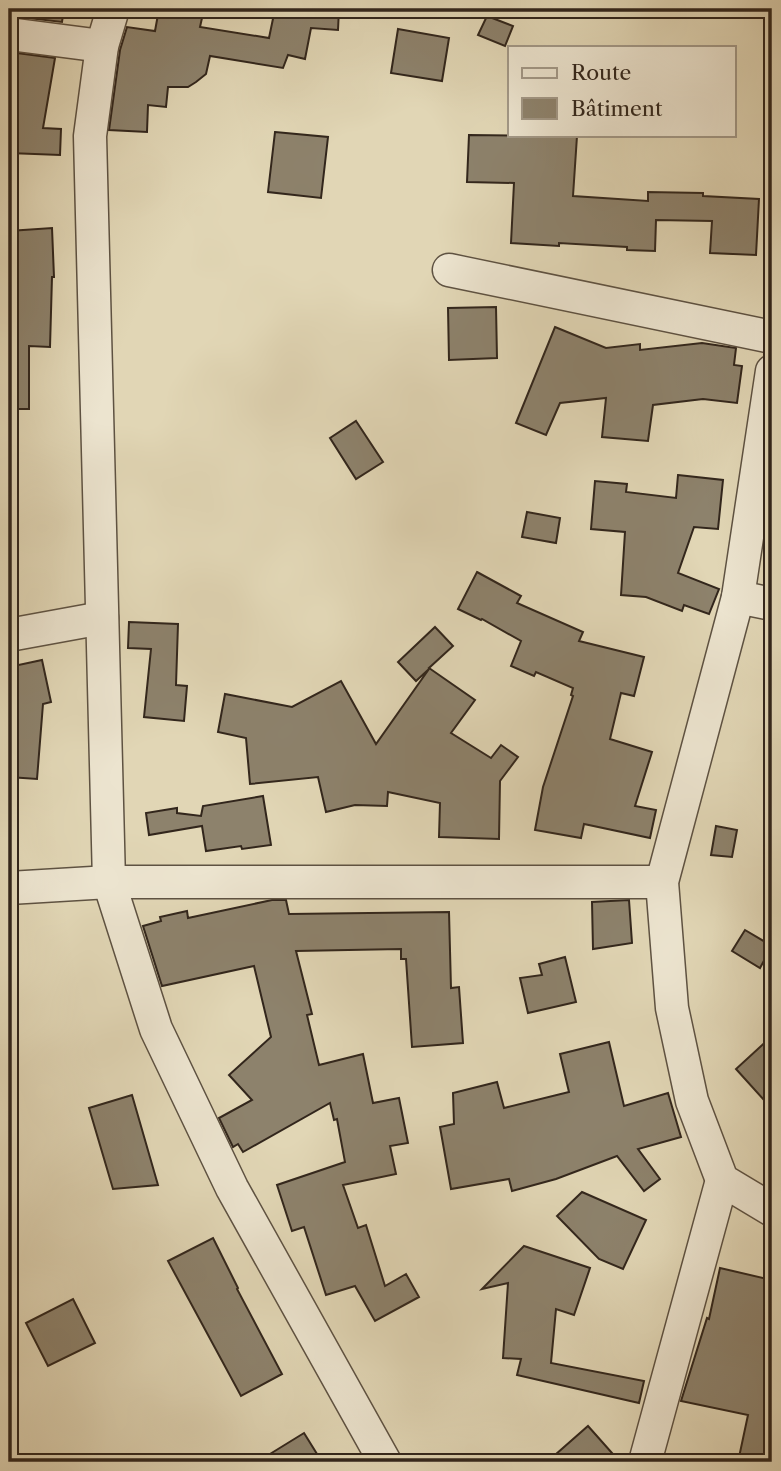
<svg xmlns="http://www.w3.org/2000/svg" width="781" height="1471" font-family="'Libre Caslon Text',serif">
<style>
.building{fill:#8d826c;stroke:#32261c;stroke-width:2}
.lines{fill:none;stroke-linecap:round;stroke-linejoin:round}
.street-casing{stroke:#5e5242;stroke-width:35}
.street{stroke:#ece4cf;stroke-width:32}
</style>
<rect width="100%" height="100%" fill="#e1d6b5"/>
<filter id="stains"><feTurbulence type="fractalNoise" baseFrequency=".00286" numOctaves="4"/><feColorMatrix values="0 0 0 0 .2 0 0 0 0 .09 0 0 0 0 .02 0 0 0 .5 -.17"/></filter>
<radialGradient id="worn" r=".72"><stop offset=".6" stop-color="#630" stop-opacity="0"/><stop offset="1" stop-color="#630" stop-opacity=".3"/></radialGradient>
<g class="building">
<path d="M 21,9 L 64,9 L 62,22 L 19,17 Z"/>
<path d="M 159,9 L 204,9 L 200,27 L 269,38 L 275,9 L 339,9 L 338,30 L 311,28 L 305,59 L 288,55 L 283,68 L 210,56 L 206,74 L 196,82 L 188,87 L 168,87 L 166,107 L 148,105 L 147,132 L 109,130 L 120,50 L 127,27 L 155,31 Z"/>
<path d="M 487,16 L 513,26 L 505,46 L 478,35 Z"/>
<path d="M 398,29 L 449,38 L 442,81 L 391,73 Z"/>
<path d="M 9,52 L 55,58 L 43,128 L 61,129 L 60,155 L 9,153 Z"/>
<path d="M 275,132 L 328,137 L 321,198 L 268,192 Z"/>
<path d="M 469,135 L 577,136 L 573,196 L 648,201 L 648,192 L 703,193 L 703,196 L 759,199 L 756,255 L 710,253 L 712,221 L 656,220 L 655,251 L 627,250 L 627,247 L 559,243 L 559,246 L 511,243 L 514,183 L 467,182 Z"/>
<path d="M 52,228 L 54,277 L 52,277 L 50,347 L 29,346 L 29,409 L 9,409 L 9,231 Z"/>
<path d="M 496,307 L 497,358 L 449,360 L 448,308 Z"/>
<path d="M 555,327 L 606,348 L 640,344 L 640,350 L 702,343 L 736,348 L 734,365 L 742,366 L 737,403 L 703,399 L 653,405 L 648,441 L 602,437 L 606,398 L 560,403 L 546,435 L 516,423 Z"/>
<path d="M 356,421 L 383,462 L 356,479 L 330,438 Z"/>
<path d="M 678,475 L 723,480 L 718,529 L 694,527 L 678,573 L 719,589 L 709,614 L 684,605 L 682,611 L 646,597 L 621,595 L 625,532 L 591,529 L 595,481 L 627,484 L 626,492 L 676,498 Z"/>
<path d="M 527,512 L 560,518 L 556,543 L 522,537 Z"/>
<path d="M 477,572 L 521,596 L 517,603 L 583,632 L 579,641 L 644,657 L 634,696 L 621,693 L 610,739 L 652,752 L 635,806 L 656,810 L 650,838 L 584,824 L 581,838 L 535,830 L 543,787 L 573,696 L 571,695 L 573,688 L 536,672 L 534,676 L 511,666 L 521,641 L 482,619 L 481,620 L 458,609 Z"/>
<path d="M 129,622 L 178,624 L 176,685 L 187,686 L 184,721 L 144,717 L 151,649 L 128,648 Z"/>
<path d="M 435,627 L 453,646 L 429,668 L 475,700 L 451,733 L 491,758 L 501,745 L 518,757 L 500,781 L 499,839 L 439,837 L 440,803 L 388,792 L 387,806 L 355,805 L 326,812 L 318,777 L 250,784 L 246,738 L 218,732 L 225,694 L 292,707 L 341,681 L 376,744 L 429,669 L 416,681 L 398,662 Z"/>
<path d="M 42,660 L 51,702 L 43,704 L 37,779 L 9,777 L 9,667 Z"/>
<path d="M 263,796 L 271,845 L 242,849 L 241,846 L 206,851 L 202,826 L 149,835 L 146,813 L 177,808 L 177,813 L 201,816 L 203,806 Z"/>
<path d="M 716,826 L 737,830 L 732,857 L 711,855 Z"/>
<path d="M 272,900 L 286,900 L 289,914 L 449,912 L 451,988 L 459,987 L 463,1043 L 412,1047 L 406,959 L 401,959 L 401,949 L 296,951 L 312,1014 L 307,1015 L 319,1065 L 363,1054 L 373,1103 L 399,1098 L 408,1143 L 390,1146 L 396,1174 L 343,1185 L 358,1228 L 366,1225 L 385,1286 L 406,1274 L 419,1297 L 375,1321 L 355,1286 L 326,1295 L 304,1227 L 292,1231 L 277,1185 L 345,1162 L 337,1119 L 334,1120 L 330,1103 L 243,1152 L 238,1144 L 233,1147 L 219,1118 L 252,1100 L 229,1075 L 271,1037 L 254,966 L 162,986 L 143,926 L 161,921 L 160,917 L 187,911 L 188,918 Z"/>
<path d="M 629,900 L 632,943 L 593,949 L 592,902 Z"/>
<path d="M 745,930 L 772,946 L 760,968 L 732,951 Z"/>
<path d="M 565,957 L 576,1002 L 528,1013 L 520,978 L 542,975 L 539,964 Z"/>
<path d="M 772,1036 L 772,1109 L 736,1069 Z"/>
<path d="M 609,1042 L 624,1106 L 668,1093 L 681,1137 L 638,1149 L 660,1179 L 644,1191 L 617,1156 L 556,1179 L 512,1191 L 509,1179 L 451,1189 L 440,1127 L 454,1124 L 453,1093 L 497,1082 L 504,1108 L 569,1092 L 560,1054 Z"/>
<path d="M 132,1095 L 158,1185 L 113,1189 L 89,1108 Z"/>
<path d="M 582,1192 L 646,1220 L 623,1269 L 599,1259 L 557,1216 Z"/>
<path d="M 213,1238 L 238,1288 L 237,1289 L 282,1374 L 241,1396 L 168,1261 Z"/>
<path d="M 524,1246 L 590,1268 L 574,1315 L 556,1309 L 551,1363 L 644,1381 L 639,1403 L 517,1375 L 521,1359 L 503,1358 L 508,1283 L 482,1289 Z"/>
<path d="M 720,1268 L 772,1280 L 772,1462 L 738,1462 L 748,1415 L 681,1401 L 707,1318 L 709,1319 Z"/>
<path d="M 73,1299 L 95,1343 L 48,1366 L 26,1323 Z"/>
<path d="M 588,1426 L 620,1462 L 547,1462 Z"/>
<path d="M 304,1433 L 322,1462 L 257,1462 Z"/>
</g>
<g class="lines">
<defs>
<g id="street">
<path d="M 113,9 L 102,46 L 90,136 L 109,882 L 156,1029 L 232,1188 L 385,1462"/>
<path d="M 9,34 L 102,46"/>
<path d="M 449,270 L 772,337"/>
<path d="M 772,371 L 738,597 L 662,882 L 672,1008 L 692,1101 L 722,1180 L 772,1210"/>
<path d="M 738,597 L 772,604"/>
<path d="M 9,635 L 102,618"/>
<path d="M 9,888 L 109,882 L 662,882"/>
<path d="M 645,1462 L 722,1180"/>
</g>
</defs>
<use href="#street" class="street-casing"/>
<use href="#street" class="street"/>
</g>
<rect width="781" height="1471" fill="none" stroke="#e1d6b5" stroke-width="35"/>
<rect x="10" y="10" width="760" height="1450" fill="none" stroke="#32261c" stroke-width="3.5"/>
<rect x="18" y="18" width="746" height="1436" fill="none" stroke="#32261c" stroke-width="2"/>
<rect x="508" y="46" width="228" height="91" fill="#ece4cf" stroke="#a29887" stroke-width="2"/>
<rect x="522" y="68" width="35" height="10" fill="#ece4cf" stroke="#a29887" stroke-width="2"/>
<text x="571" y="80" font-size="21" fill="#32261c">Route</text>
<rect x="522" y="98" width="35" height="21" fill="#8d826c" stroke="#a29887" stroke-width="2"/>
<text x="571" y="116" font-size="21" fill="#32261c">Bâtiment</text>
<rect width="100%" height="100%" filter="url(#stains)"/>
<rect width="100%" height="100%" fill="url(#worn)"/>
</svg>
